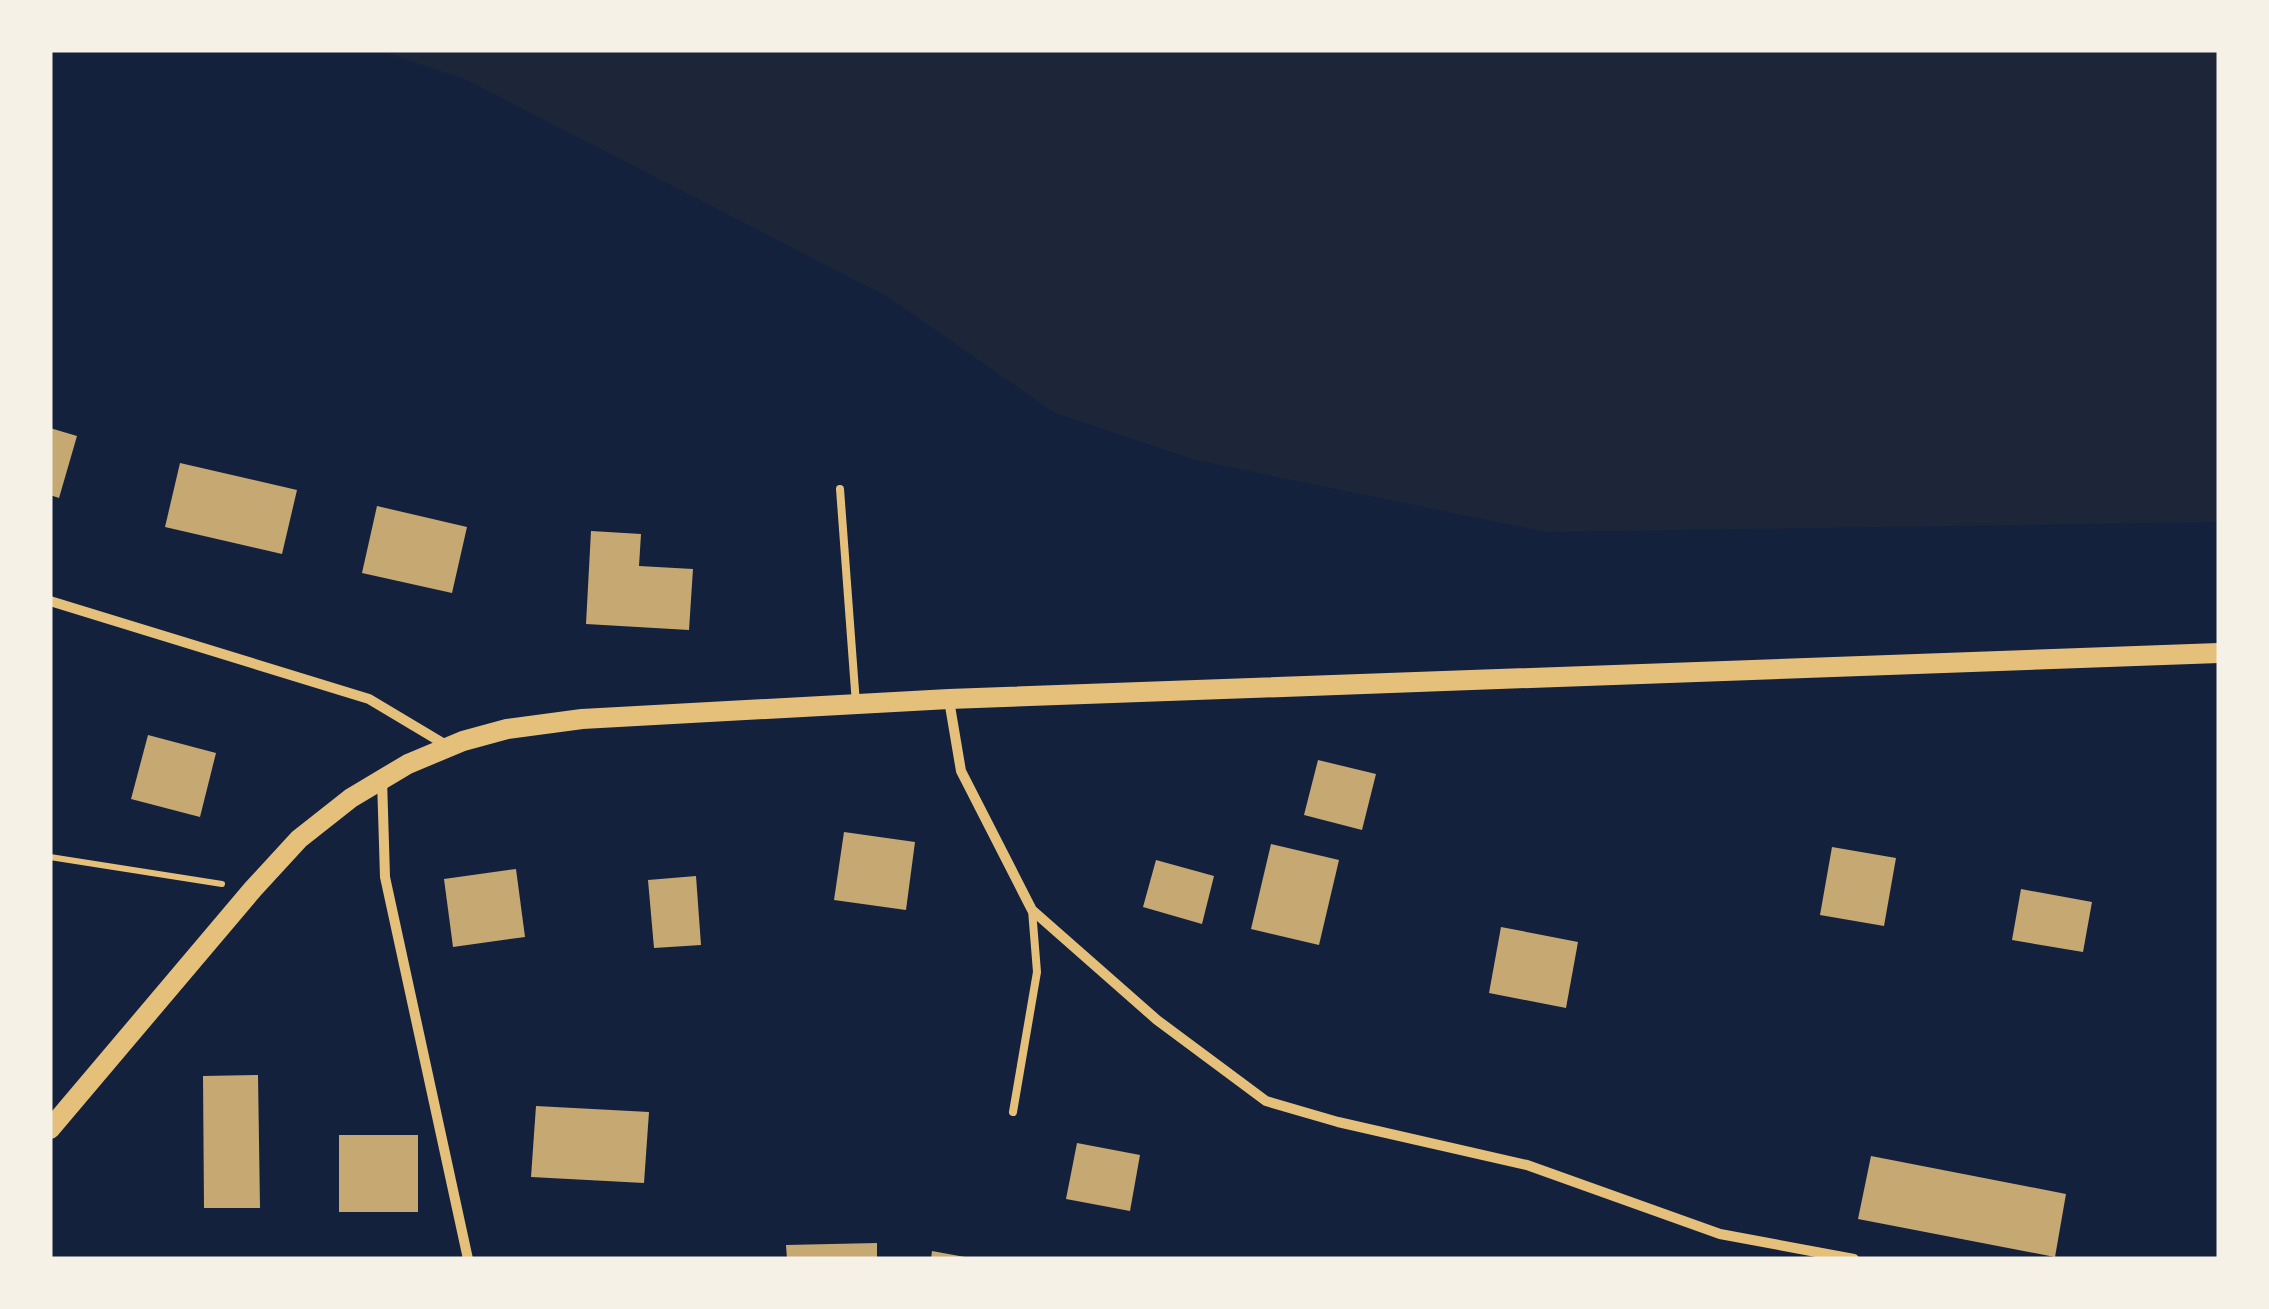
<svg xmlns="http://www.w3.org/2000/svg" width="2269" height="1309" font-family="Inter,sans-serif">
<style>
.green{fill:#1d2539}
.building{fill:#c6a872}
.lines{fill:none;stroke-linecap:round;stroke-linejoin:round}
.path{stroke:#e5c07b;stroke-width:6}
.service{stroke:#e5c07b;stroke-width:8}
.minor{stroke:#e5c07b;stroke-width:10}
.secondary{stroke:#e5c07b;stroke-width:20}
</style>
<rect width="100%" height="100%" fill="#14213d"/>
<path class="green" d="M 378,50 L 2219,50 L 2219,522 L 1546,532 L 1195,460 L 1053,412 L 888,297 L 465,79 Z"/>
<g class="building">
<path d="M 50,428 L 77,436 L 59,498 L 50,495 Z"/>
<path d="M 180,463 L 297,490 L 282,554 L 165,527 Z"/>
<path d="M 377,506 L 467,527 L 452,593 L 362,573 Z"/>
<path d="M 591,531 L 641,534 L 639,566 L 693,569 L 689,630 L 586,624 Z"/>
<path d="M 148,735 L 216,753 L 200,817 L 131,799 Z"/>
<path d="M 1318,760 L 1376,774 L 1362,830 L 1304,815 Z"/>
<path d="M 844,832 L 915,842 L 906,910 L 834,900 Z"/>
<path d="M 1271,844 L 1339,860 L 1319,945 L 1251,929 Z"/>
<path d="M 1832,847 L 1896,858 L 1884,926 L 1820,915 Z"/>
<path d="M 1156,860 L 1214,876 L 1202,924 L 1143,907 Z"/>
<path d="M 516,869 L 525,937 L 453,947 L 444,879 Z"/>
<path d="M 696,876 L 701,945 L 654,948 L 648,880 Z"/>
<path d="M 2021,889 L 2092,902 L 2083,952 L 2012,940 Z"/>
<path d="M 1501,927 L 1578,942 L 1566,1008 L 1489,993 Z"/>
<path d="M 258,1075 L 260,1208 L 204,1208 L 203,1076 Z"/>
<path d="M 536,1106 L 649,1112 L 644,1183 L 531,1177 Z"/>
<rect x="339" y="1135" width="79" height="77"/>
<path d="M 1077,1143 L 1140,1155 L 1130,1211 L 1066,1199 Z"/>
<path d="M 1871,1156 L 2066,1194 L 2055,1257 L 1858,1219 Z"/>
<path d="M 877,1243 L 877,1259 L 787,1259 L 786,1245 Z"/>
<path d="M 932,1251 L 965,1257 L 965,1259 L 931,1259 Z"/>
</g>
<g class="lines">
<path class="path" d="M 50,857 L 222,884"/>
<g class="service">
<path d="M 840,489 L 856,704"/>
<path d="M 1013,1112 L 1037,972 L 1032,910"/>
</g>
<g class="minor">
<path d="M 50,601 L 369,699 L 446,745"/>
<path d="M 949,700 L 961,771 L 1032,910 L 1157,1020 L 1266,1101 L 1338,1122 L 1527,1165 L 1720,1234 L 1854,1259"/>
<path d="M 382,779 L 385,877 L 468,1259"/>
</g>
<path class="secondary" d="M 50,1129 L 253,889 L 299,839 L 351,798 L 408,764 L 463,741 L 507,729 L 582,719 L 949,699 L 2219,653"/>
</g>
<rect width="2269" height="1309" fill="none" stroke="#f6f1e7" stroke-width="105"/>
</svg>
